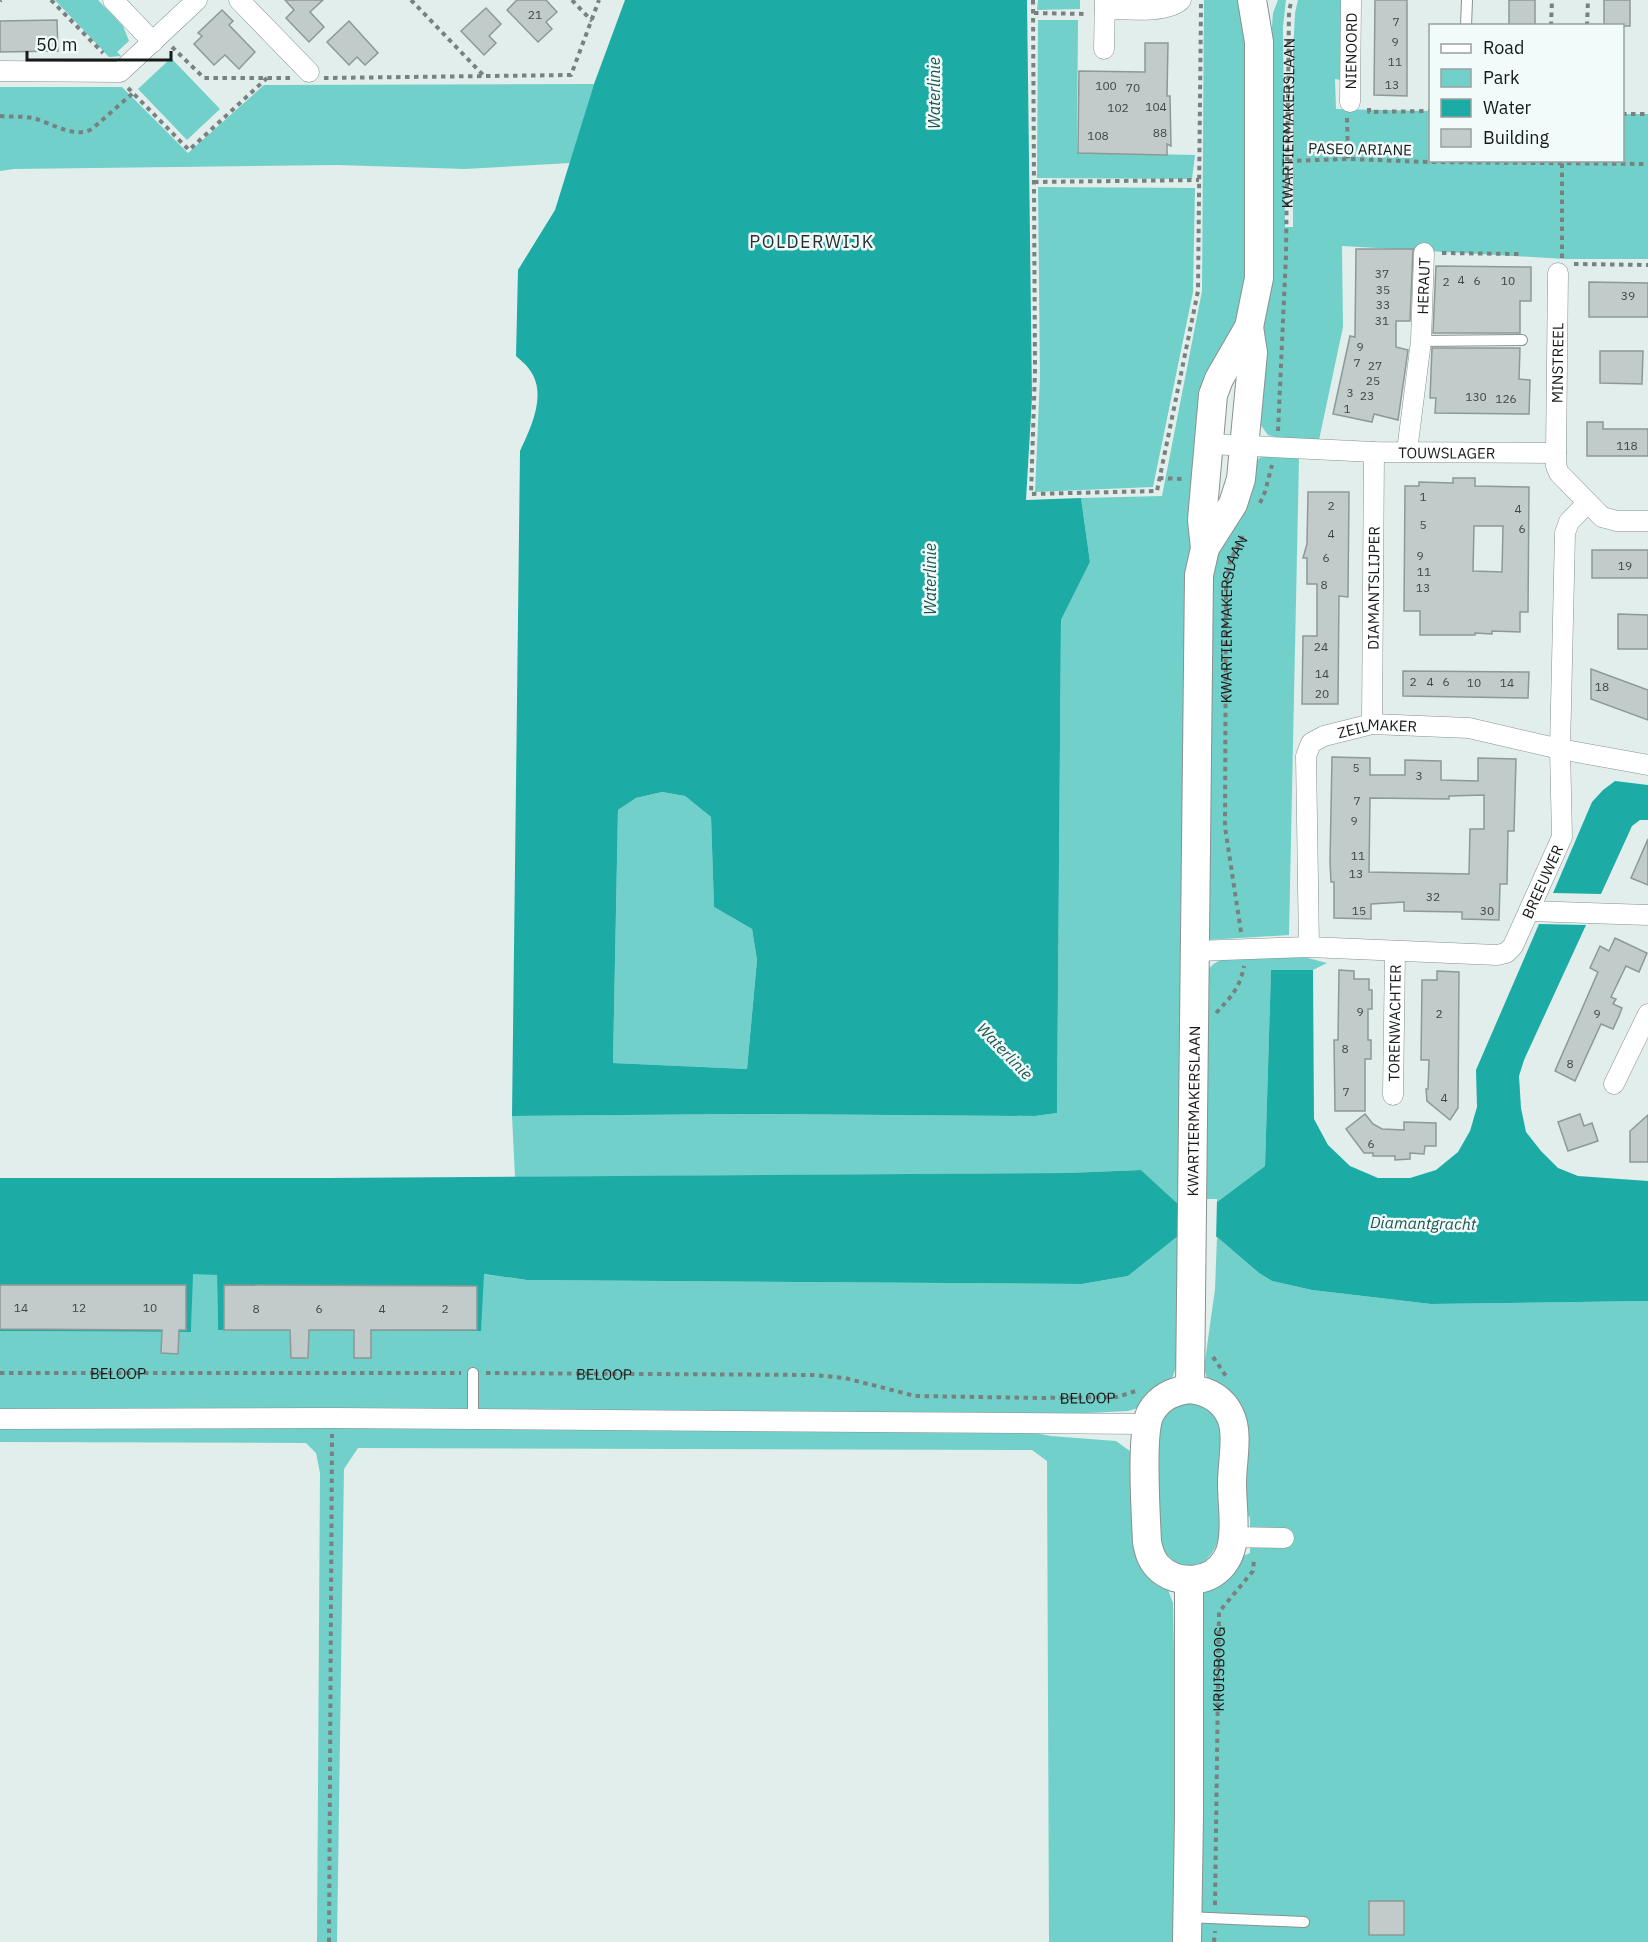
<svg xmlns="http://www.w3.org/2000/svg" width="1648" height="1942" font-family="'IBM Plex Sans',sans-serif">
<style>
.green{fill:#71d1ca}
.water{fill:#1daca5;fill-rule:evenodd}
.pier{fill:#e2eeec}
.building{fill:#c0cbca;stroke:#8e9897;stroke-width:1.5;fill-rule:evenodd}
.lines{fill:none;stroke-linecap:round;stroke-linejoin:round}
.lane-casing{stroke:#879190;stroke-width:12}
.street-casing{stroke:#879190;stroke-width:21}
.secondary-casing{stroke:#879190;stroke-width:30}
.path{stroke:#798180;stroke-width:4;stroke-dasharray:4.5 4.5;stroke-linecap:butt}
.lane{stroke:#fff;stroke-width:10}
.street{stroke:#fff;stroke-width:20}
.secondary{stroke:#fff;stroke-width:28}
.labels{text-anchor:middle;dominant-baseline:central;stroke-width:5;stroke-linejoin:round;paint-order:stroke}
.number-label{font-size:12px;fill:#404645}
.street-label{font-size:15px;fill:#161a19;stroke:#f0fbfa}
.water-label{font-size:16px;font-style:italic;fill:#1d5350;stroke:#f0fbfa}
.quarter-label{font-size:18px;letter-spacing:1.5px;fill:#293130;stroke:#f0fbfa}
</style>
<rect width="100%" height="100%" fill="#e2eeec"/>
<g class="green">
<path d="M 55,0 L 98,0 L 123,26 L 129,41 L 117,52 L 121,56 L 109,57 Z"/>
<path d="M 1038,0 L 1080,0 L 1080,9 L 1037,10 Z"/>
<path d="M 1204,0 L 1244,0 L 1247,274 L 1240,329 L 1207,388 L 1187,659 L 1180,935 L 1181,1113 L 1177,1203 L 1141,1170 L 1067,1173 L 515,1177 L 512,1116 L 745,1114 L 1035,1116 L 1057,1113 L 1061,620 L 1090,562 L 1081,498 L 1162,496 L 1202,291 Z"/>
<path d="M 1278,0 L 1286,0 L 1283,27 L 1285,227 L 1293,227 L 1293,54 L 1295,13 L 1298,0 L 1341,0 L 1341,80 L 1335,79 L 1336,109 L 1430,111 L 1430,160 L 1622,160 L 1623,114 L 1648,114 L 1648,259 L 1565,259 L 1342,246 L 1343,327 L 1319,440 L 1283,439 L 1268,435 L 1254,416 L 1271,38 L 1273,13 Z"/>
<path d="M 1038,20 L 1078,20 L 1077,152 L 1195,155 L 1192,179 L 1037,178 Z"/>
<path d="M 171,58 L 220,109 L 187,140 L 138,89 Z"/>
<path d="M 594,84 L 570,163 L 465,169 L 337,165 L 14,169 L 0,171 L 0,87 L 122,87 L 188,153 L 264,85 Z"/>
<path d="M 1038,187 L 1195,188 L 1193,292 L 1153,487 L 1035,492 L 1040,377 Z"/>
<path d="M 1263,455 L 1299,458 L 1289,935 L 1207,940 L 1211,576 L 1218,538 L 1249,468 Z"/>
<path d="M 662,792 L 685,796 L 711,817 L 714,907 L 752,929 L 757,960 L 747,1069 L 613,1063 L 618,810 L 636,798 Z"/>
<path d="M 1304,957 L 1327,963 L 1313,970 L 1271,971 L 1265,1166 L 1217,1202 L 1203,1202 L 1205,974 C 1208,969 1213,963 1219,961 C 1236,954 1283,957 1304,957 Z"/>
<path d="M 1178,1236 L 1176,1367 L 1173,1376 L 1168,1383 L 1141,1406 L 1135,1409 L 1128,1411 L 1050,1415 L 0,1411 L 0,1331 L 191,1332 L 192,1274 L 217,1274 L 218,1330 L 480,1331 L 483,1274 L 527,1280 L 1082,1284 L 1128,1276 Z"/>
<path d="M 1217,1237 L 1259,1273 L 1272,1281 L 1312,1290 L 1431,1304 L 1648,1301 L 1648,1942 L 1194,1942 L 1202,1597 L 1205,1590 L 1243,1556 L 1250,1553 L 1250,1518 L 1245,1511 L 1214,1385 L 1207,1378 L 1204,1368 L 1215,1289 Z"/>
<path d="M 1183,1403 C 1212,1405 1217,1409 1221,1438 L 1219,1538 C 1208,1572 1180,1576 1161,1547 L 1154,1437 L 1169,1410 Z"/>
<path d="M 0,1425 L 1035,1433 L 1051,1436 L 1116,1441 L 1130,1451 L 1134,1458 L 1167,1587 L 1173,1603 L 1180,1942 L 1049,1942 L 1047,1461 L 1032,1450 L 358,1448 L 344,1469 L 337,1942 L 317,1942 L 320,1473 L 316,1453 L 306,1443 L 0,1442 Z"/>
</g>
<g class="water">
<path d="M 625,0 L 1027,0 L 1032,397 L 1026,500 L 1081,498 L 1090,562 L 1061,620 L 1057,1113 L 1035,1116 L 745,1114 L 512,1116 L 520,451 C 531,427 548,393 529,369 C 526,364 520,360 516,356 L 518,270 L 555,210 L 594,84 ZM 662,792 L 685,796 L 711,817 L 714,907 L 752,929 L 757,960 L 747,1069 L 613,1063 L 618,810 L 636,798 Z"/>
<path d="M 1615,781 L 1648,785 L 1648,820 L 1640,820 L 1632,826 L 1601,894 L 1553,893 L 1592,802 L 1603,790 Z"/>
<path d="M 1539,924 L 1586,925 L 1524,1060 L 1519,1076 L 1521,1108 L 1526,1132 L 1541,1151 L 1558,1168 L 1578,1176 L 1648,1181 L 1648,1301 L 1431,1304 L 1312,1290 L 1272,1281 L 1259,1273 L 1217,1237 L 1178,1236 L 1128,1276 L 1082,1284 L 527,1280 L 484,1274 L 481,1331 L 218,1330 L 217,1275 L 193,1274 L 191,1332 L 0,1331 L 0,1178 L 327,1178 L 1067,1173 L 1141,1170 L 1177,1203 L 1217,1202 L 1265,1166 L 1271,970 L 1313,970 L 1314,1119 L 1328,1145 L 1350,1166 L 1378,1178 L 1410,1178 L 1436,1170 L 1458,1152 L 1470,1131 L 1477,1107 L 1476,1070 Z"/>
</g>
<path class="pier" d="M 1203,1199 L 1217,1199 L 1216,1240 L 1179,1239 Z"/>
<g class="building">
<path d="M 285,0 L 323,0 L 310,12 L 324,27 L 309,42 L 286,18 L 294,10 Z"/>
<path d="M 517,0 L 546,0 L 557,12 L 546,22 L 552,29 L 538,42 L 507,10 Z"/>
<path d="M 1375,0 L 1407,0 L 1407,96 L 1374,95 Z"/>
<rect x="1509" y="0" width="26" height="26"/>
<rect x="1604" y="0" width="26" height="26"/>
<path d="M 486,8 L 501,24 L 489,36 L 496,43 L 484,55 L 461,31 Z"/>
<path d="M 222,10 L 233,21 L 229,25 L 255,52 L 239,69 L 225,55 L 214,65 L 194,44 L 202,36 L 198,33 Z"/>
<path d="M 57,20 L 58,51 L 0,52 L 0,21 Z"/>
<path d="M 349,21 L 378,53 L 365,65 L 357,57 L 349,65 L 327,42 Z"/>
<path d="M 1145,43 L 1168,43 L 1167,96 L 1170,96 L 1171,146 L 1167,144 L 1167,155 L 1078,153 L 1079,71 L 1145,72 Z"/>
<path d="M 1356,249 L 1413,249 L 1410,321 L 1396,321 L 1396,347 L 1408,350 L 1398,420 L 1374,414 L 1372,422 L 1333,414 L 1350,336 L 1355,337 Z"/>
<path d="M 1436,266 L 1531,267 L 1531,301 L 1520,301 L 1520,333 L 1433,333 Z"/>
<path d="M 1589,282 L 1648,283 L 1648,317 L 1589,317 Z"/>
<path d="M 1432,348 L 1520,348 L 1519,379 L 1530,380 L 1529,414 L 1435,413 L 1436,398 L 1430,398 Z"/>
<path d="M 1600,351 L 1643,351 L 1642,384 L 1600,383 Z"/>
<path d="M 1587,422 L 1603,422 L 1603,429 L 1648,429 L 1648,456 L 1587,456 Z"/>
<path d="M 1453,478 L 1475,478 L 1475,486 L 1529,487 L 1528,612 L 1520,612 L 1520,632 L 1492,631 L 1492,634 L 1475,633 L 1475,635 L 1420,635 L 1420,611 L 1404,611 L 1405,486 L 1419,486 L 1419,482 L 1453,483 ZM 1474,526 L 1503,526 L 1502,572 L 1473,571 Z"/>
<path d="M 1308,492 L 1349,492 L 1348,597 L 1339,596 L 1338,704 L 1302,704 L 1303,636 L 1317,636 L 1317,584 L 1307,584 L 1307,558 L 1303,558 L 1307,544 Z"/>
<rect x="1592" y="550" width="56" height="28"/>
<path d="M 1618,614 L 1648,615 L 1648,649 L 1618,649 Z"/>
<path d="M 1591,669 L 1648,690 L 1648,720 L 1591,699 Z"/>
<path d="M 1403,671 L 1529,672 L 1528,698 L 1403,696 Z"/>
<path d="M 1332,757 L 1370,758 L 1370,775 L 1405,775 L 1405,760 L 1441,761 L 1441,780 L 1478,781 L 1478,758 L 1516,759 L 1514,831 L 1508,831 L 1507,884 L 1500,884 L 1499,920 L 1462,919 L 1462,912 L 1404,911 L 1404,902 L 1371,904 L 1371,919 L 1334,918 L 1334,882 L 1331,882 L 1330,862 ZM 1484,795 L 1484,829 L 1470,829 L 1469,874 L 1369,872 L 1370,798 L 1449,799 L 1449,796 Z"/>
<path d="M 1648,839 L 1648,885 L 1631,878 Z"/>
<path d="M 1615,938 L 1647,953 L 1639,972 L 1626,966 L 1611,997 L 1616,999 L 1613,1004 L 1622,1008 L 1619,1016 L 1613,1029 L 1601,1024 L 1575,1081 L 1555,1071 L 1598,972 L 1590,968 L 1600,946 L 1609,951 Z"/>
<path d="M 1339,970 L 1354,971 L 1354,979 L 1369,979 L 1369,990 L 1372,990 L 1372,1009 L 1368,1009 L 1368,1040 L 1371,1040 L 1371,1059 L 1365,1059 L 1365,1111 L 1335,1111 L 1334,1040 L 1338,1040 Z"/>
<path d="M 1437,971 L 1459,972 L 1458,1108 L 1450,1120 L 1427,1101 L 1426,1089 L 1428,1089 L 1429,1060 L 1421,1060 L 1422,980 L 1437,980 Z"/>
<path d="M 1365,1114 L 1373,1124 L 1382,1129 L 1404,1130 L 1404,1122 L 1436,1123 L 1436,1146 L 1425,1146 L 1424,1154 L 1410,1153 L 1410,1159 L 1395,1160 L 1395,1156 L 1373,1156 L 1373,1153 L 1364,1153 L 1346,1129 Z"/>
<path d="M 1580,1114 L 1584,1126 L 1592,1123 L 1598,1141 L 1568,1151 L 1558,1122 Z"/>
<path d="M 1648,1115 L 1648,1162 L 1630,1162 L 1630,1131 Z"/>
<path d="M 0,1285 L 186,1285 L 186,1330 L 179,1330 L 178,1354 L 161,1353 L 162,1330 L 0,1329 Z"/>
<path d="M 224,1285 L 477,1286 L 477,1330 L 371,1330 L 371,1358 L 354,1358 L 354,1330 L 309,1330 L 308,1358 L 291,1358 L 290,1330 L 224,1330 Z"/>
<rect x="1369" y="1901" width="35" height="34"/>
</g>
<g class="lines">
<defs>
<g id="lane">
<path d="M 1466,26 L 1467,0"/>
<path d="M 1421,341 L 1522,340"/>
<path d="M 473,1373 L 473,1419"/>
<path d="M 1187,1917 L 1304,1922"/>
</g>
<g id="street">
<path d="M 113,0 L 153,42"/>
<path d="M 239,0 L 309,72"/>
<path d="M 1105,9 C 1125,9 1166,14 1181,0"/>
<path d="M 1104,49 L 1105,0"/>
<path d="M 0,71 L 120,72 L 197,0"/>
<path id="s6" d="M 1350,102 L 1351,0"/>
<path id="s7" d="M 1209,444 L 1374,452 L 1556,453 L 1556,466 L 1559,473 L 1602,517 L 1617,521 L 1648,521"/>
<path id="s8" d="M 1407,451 L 1421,341 L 1424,253"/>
<path id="s9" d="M 1556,453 L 1558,273"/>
<path id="s10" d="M 1372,724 L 1374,452"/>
<path d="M 1529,911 L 1648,915"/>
<path id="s11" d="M 1309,947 L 1306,756 L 1311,743 L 1324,736 L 1372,724 L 1469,728 L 1560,749 L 1648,765"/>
<path id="s12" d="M 1195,951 L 1309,947 L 1497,955 L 1506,953 L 1513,946 L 1562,837 L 1560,749 L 1565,533 L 1569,522 L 1587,503"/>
<path d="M 1614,1084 L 1648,1014"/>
<path id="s13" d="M 1393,1095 L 1395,952"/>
<path d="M 0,1419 L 332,1418 L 1146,1424"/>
<path d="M 1233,1537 L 1284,1538"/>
</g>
<g id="secondary">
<path d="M 1205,548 L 1233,504 L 1241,479 L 1253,353 L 1249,327"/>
<path id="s14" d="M 1190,1389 L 1199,575 L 1205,548 L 1202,520 L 1213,395 L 1219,379 L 1249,327 L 1259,278 L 1259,42 L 1252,0"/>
<path d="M 1190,1389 C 1207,1391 1222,1398 1230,1415 C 1239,1432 1232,1463 1232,1483 C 1232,1501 1235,1520 1233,1538 C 1232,1546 1230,1554 1226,1560 C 1212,1584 1177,1586 1158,1567 C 1151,1560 1149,1552 1147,1542 C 1146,1517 1140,1430 1151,1412 C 1160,1397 1173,1391 1190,1389 Z"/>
<path d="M 1187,1942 L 1189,1815 L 1189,1580"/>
</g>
</defs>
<use href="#lane" class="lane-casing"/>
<use href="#street" class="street-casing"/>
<use href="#secondary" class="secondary-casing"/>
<g class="path">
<path d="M 51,0 L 103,53"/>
<path d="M 411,0 L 483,75"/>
<path d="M 572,0 L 592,21"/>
<path d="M 1033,0 L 1035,371 L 1031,494 L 1157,491 L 1198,291 L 1201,4"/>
<path d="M 0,1 L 1,0"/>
<path d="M 1034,13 L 1086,14"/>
<path d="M 1551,26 L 1552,0"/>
<path d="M 1587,26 L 1588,0"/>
<path d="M 172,47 L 204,78 L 290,78"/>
<path d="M 324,78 L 571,75 L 599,0"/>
<path d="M 128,88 L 189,150 L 267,78"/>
<path d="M 1369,108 L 1369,112 L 1430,111"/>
<path d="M 1622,114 L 1648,114"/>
<path d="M 0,116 C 11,117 23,116 33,118 C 52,123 74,139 92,129 L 133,93"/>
<path d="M 1347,118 L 1348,159"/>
<path d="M 1288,161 L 1348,159 L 1428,162 L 1648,164"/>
<path d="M 1034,182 L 1199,180"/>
<path d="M 1442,253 L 1519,254"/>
<path d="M 1562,258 L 1562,162"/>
<path d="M 1574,264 L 1648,265"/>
<path id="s1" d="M 1278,431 L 1286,255 L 1289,10 L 1292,0"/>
<path d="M 1159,478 L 1182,479"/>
<path d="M 1260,503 L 1265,492 L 1272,465"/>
<path id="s2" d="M 1241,932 L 1225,827 L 1226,584 L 1230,561 L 1244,534"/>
<path d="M 1216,1013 C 1231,997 1240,988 1244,966"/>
<path d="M 1213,1357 L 1226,1376"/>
<path id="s3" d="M 0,1373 L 461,1373"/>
<path id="s4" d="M 486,1373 L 814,1375 L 845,1378 L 915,1396 L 1041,1398 L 1117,1397 L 1136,1391"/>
<path id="s5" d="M 1215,1905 L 1219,1612 L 1253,1571 L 1254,1559"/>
<path d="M 329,1942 L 332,1434"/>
<path d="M 1214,1942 L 1215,1931"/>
</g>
<use href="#lane" class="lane"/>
<use href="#street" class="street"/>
<use href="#secondary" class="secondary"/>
</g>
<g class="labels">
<g class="number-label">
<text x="535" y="14">21</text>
<text x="1396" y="21">7</text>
<text x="1395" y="41">9</text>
<text x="1395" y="61">11</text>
<text x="1392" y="84">13</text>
<text x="1106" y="85">100</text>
<text x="1133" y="87">70</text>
<text x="1156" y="106">104</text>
<text x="1118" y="107">102</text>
<text x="1160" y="132">88</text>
<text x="1098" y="135">108</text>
<text x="1382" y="273">37</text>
<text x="1461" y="279">4</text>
<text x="1477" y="280">6</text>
<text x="1508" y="280">10</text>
<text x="1446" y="281">2</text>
<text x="1383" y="289">35</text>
<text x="1628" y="295">39</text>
<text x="1383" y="304">33</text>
<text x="1382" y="320">31</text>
<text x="1360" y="346">9</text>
<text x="1357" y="362">7</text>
<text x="1375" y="365">27</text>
<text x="1373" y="380">25</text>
<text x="1350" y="392">3</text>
<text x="1367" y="395">23</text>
<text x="1476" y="396">130</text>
<text x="1506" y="398">126</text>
<text x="1347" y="408">1</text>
<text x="1627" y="445">118</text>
<text x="1423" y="496">1</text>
<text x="1331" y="505">2</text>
<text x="1518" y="508">4</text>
<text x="1423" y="524">5</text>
<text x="1522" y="528">6</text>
<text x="1331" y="533">4</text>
<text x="1420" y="555">9</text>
<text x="1326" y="557">6</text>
<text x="1625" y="565">19</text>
<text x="1424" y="571">11</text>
<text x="1324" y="584">8</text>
<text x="1423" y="587">13</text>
<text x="1321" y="646">24</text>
<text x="1322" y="673">14</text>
<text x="1413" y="681">2</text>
<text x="1430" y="681">4</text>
<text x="1446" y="681">6</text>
<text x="1474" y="682">10</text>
<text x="1507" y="682">14</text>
<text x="1602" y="686">18</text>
<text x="1322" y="693">20</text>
<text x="1356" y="767">5</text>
<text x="1419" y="775">3</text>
<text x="1357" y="800">7</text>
<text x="1354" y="820">9</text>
<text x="1358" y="855">11</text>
<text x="1356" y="873">13</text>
<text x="1433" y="896">32</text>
<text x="1359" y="910">15</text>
<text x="1487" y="910">30</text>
<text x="1360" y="1011">9</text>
<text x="1439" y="1013">2</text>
<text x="1597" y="1013">9</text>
<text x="1345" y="1048">8</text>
<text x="1570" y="1063">8</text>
<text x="1346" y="1091">7</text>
<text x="1444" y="1097">4</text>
<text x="1371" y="1143">6</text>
<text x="21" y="1307">14</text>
<text x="79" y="1307">12</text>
<text x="150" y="1307">10</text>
<text x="256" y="1308">8</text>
<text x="319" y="1308">6</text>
<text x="382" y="1308">4</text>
<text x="445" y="1308">2</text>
</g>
<g class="street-label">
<text stroke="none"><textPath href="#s6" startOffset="51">NIENOORD</textPath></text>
<text stroke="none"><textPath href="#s1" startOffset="308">KWARTIERMAKERSLAAN</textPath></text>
<text transform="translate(1360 149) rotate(1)">PASEO ARIANE</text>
<text stroke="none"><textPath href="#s8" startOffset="166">HERAUT</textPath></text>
<text stroke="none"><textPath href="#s9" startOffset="90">MINSTREEL</textPath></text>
<text stroke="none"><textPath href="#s7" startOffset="238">TOUWSLAGER</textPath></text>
<text stroke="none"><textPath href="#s10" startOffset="136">DIAMANTSLIJPER</textPath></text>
<text stroke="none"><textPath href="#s2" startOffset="315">KWARTIERMAKERSLAAN</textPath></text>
<text stroke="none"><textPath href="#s11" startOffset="274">ZEILMAKER</textPath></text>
<text stroke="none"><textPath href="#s12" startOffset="392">BREEUWER</textPath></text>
<text stroke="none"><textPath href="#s13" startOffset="72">TORENWACHTER</textPath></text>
<text stroke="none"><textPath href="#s14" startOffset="278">KWARTIERMAKERSLAAN</textPath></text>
<text stroke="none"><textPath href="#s3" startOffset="118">BELOOP</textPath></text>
<text stroke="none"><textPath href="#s4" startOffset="118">BELOOP</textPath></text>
<text stroke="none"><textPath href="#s4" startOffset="604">BELOOP</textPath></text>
<text stroke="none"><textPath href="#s5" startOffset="236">KRUISBOOG</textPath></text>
</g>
<g class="water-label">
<text transform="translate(934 93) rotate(-90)">Waterlinie</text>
<text transform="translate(930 579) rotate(-90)">Waterlinie</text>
<text transform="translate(1005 1051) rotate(46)">Waterlinie</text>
<text transform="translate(1423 1223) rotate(1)">Diamantgracht</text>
</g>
<g class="quarter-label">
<text x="812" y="241">POLDERWIJK</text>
</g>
</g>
<rect x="1429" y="24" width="195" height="138" fill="#f0fbfa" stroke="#99a1a0" stroke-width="1.5"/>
<rect x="1441" y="44" width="30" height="9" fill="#ffffff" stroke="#99a1a0" stroke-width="1.5"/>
<text x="1483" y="54" font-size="18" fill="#161a19">Road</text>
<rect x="1441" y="69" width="30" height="18" fill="#71d1ca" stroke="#99a1a0" stroke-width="1.5"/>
<text x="1483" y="84" font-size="18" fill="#161a19">Park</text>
<rect x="1441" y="99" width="30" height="18" fill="#1daca5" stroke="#99a1a0" stroke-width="1.5"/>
<text x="1483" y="114" font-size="18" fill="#161a19">Water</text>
<rect x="1441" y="129" width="30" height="18" fill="#c0cbca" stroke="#99a1a0" stroke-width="1.5"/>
<text x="1483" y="144" font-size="18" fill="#161a19">Building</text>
<path d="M27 51v9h144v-9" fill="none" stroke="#161a19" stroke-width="3"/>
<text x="36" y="51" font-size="18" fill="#161a19" stroke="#f0fbfa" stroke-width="4.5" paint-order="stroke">50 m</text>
</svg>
